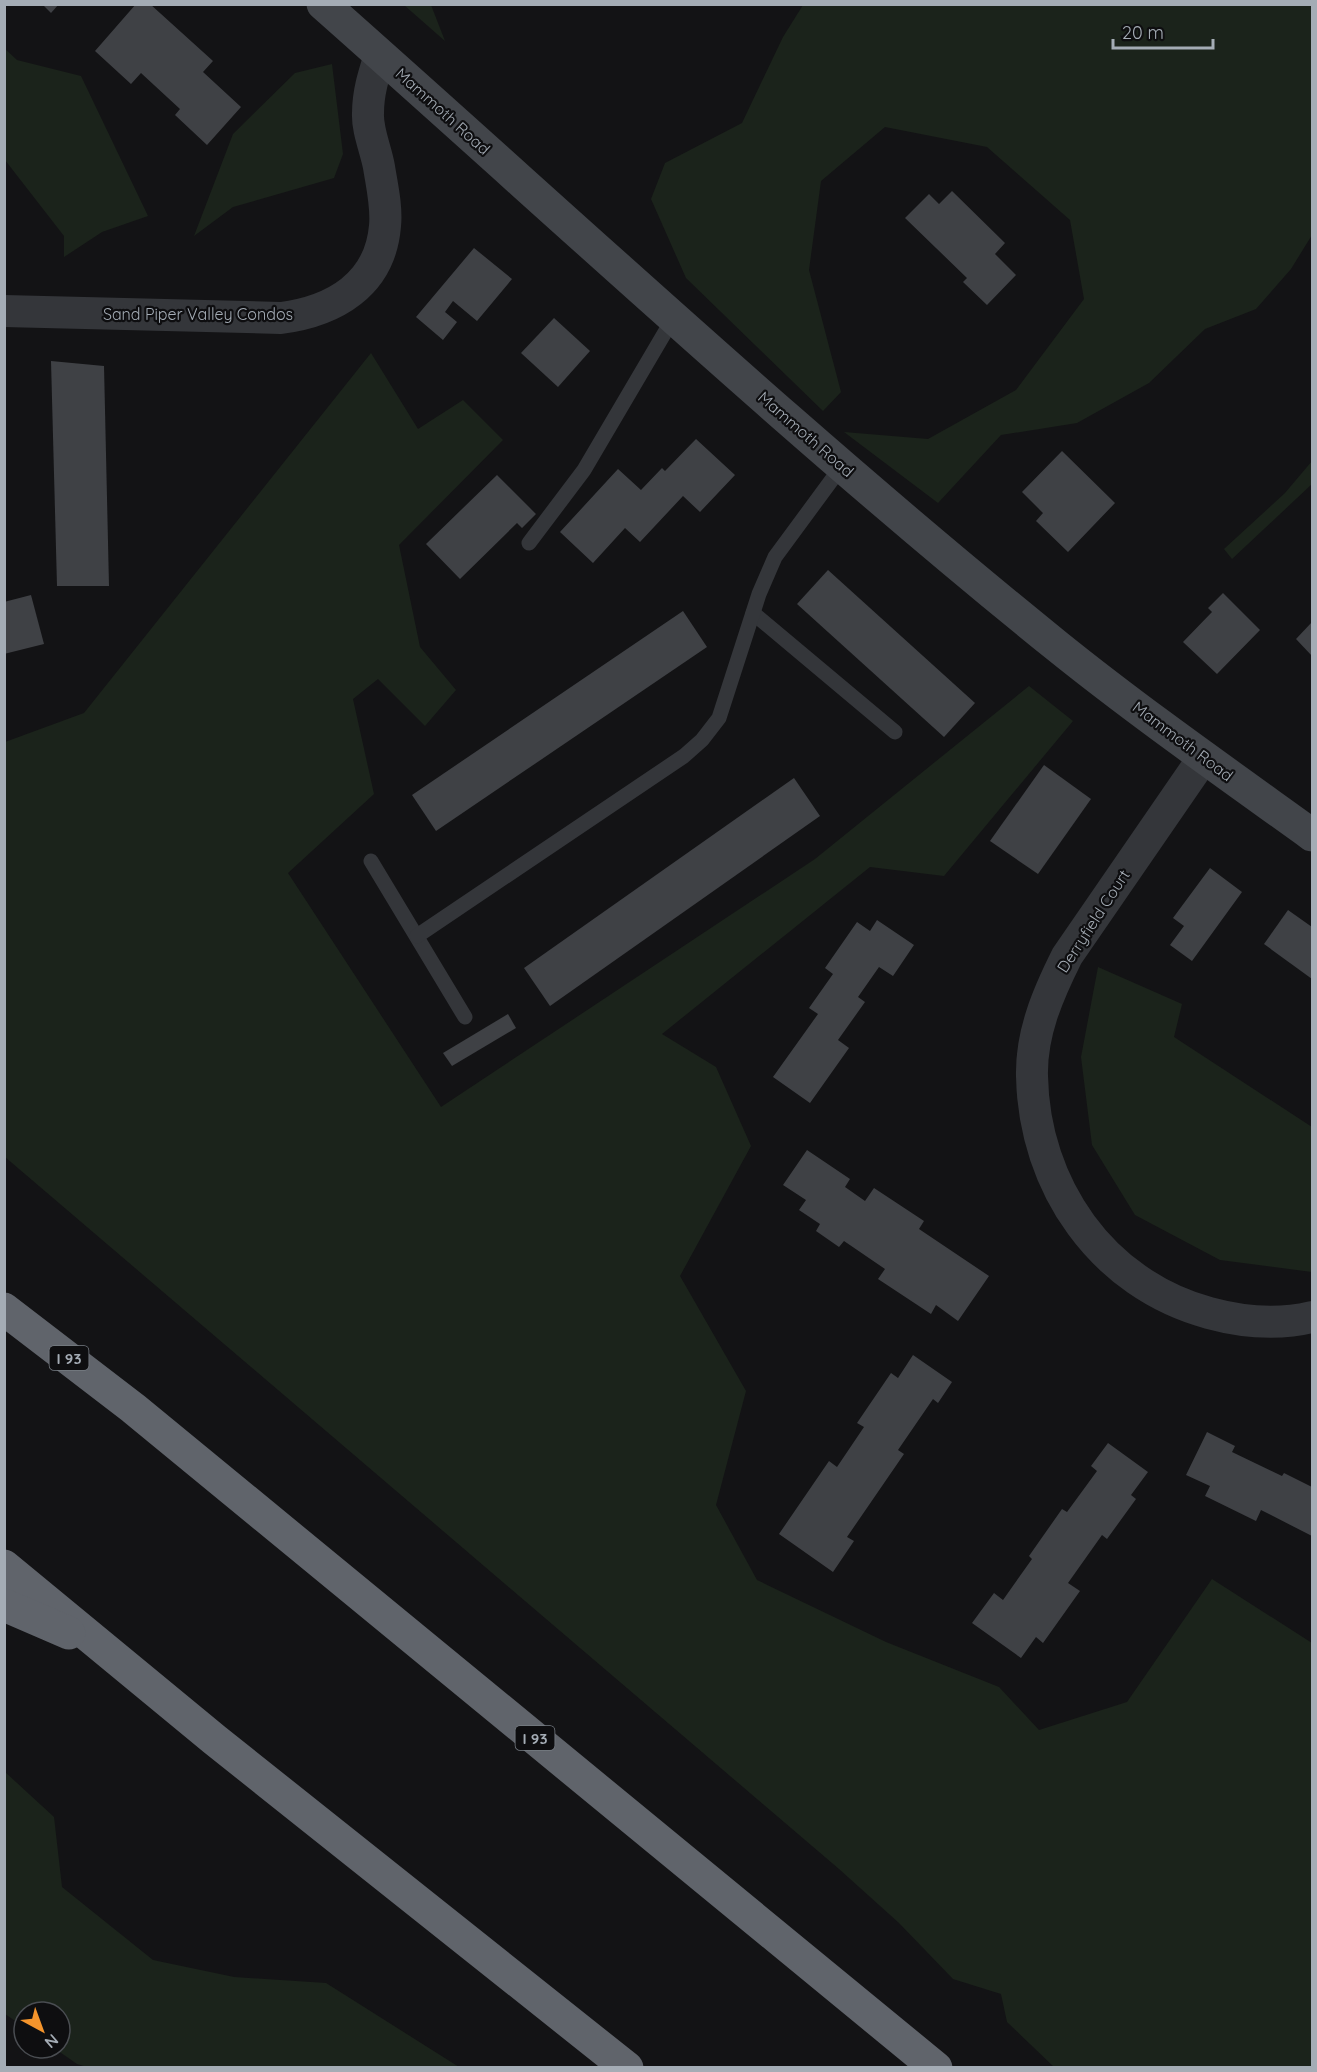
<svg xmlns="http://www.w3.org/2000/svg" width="1317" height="2072" font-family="Quicksand,sans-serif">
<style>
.green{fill:#1b231b}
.building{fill:#3f4145}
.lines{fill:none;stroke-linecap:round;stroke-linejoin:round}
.lane{stroke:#34363a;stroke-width:15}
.street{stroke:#34363a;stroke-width:32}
.secondary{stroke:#42454a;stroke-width:33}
.highway{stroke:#60646b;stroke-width:33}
.labels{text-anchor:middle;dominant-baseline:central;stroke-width:4.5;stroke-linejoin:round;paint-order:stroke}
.shield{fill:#0e0e10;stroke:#777d84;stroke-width:1.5}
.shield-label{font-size:15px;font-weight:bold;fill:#a4acb5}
.street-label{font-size:16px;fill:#a4acb5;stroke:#0e0e10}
</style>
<rect width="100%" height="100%" fill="#131315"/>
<g class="green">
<path d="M 404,5 L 431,5 L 445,41 Z"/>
<path d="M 803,5 L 1312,5 L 1312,235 L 1291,269 L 1256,309 L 1205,329 L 1149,383 L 1077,423 L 1001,435 L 938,503 L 844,432 L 928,439 L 1016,390 L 1084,299 L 1070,220 L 987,147 L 885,127 L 821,181 L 809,270 L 841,392 L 823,411 L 686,278 L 651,199 L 665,163 L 742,123 L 783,37 Z"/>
<path d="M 5,49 L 17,60 L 81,76 L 148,216 L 102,232 L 64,257 L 64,236 L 5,160 Z"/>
<path d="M 332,64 L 343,154 L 334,178 L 233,207 L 194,236 L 233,134 L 295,73 Z"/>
<path d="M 371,353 L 418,429 L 463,400 L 503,440 L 399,545 L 420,647 L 456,690 L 425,726 L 378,679 L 353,699 L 374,794 L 288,873 L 441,1107 L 815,859 L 1029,686 L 1073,721 L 944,876 L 870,867 L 662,1034 L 716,1067 L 751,1146 L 680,1276 L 746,1391 L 716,1505 L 757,1580 L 886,1642 L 999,1687 L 1039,1730 L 1127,1702 L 1212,1579 L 1312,1643 L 1312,2067 L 1054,2067 L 1007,2022 L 1001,1994 L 953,1979 L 899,1923 L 839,1869 L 5,1157 L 5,742 L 84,713 Z"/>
<path d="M 1312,461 L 1312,484 L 1232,559 L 1224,549 L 1285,493 Z"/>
<path d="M 1098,967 L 1182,1004 L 1174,1037 L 1312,1127 L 1312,1272 L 1220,1260 L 1135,1215 L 1092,1145 L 1081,1057 Z"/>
<path d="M 4,1771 L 54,1817 L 62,1887 L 153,1960 L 234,1977 L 326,1983 L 459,2067 L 90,2068 L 77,2064 L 54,2048 L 60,2048 L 60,2012 L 24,2012 L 24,2027 L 5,2014 Z"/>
</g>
<g class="building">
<path d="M 42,4 L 59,4 L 51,13 Z"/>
<path d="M 136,4 L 150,4 L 213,61 L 203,72 L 241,107 L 207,145 L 175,115 L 180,109 L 141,73 L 131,84 L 95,51 Z"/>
<path d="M 952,191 L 1005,243 L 995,254 L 1016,275 L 987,305 L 963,282 L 967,278 L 905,218 L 929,194 L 939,204 Z"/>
<path d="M 474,248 L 512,279 L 477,321 L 453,301 L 445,312 L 457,322 L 443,340 L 416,317 Z"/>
<path d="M 554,318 L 590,351 L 558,387 L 521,353 Z"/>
<path d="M 51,361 L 104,366 L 109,586 L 57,586 Z"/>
<path d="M 696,439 L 735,475 L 700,512 L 683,496 L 640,542 L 625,528 L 593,563 L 560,532 L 618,469 L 641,490 L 662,468 L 665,471 Z"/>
<path d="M 1062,451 L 1115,503 L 1068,552 L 1036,521 L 1043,513 L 1022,492 Z"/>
<path d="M 497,475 L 536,514 L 522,528 L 517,523 L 460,579 L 426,544 Z"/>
<path d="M 828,570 L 975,703 L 944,737 L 797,604 Z"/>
<path d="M 1223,593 L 1260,630 L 1217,674 L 1183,642 L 1212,612 L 1208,608 Z"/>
<path d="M 31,595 L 44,644 L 4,654 L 4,602 Z"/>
<path d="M 683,611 L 707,647 L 436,831 L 412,795 Z"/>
<path d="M 1312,622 L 1312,656 L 1296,639 Z"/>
<path d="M 1044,765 L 1091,799 L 1038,874 L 990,841 Z"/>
<path d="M 794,778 L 820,816 L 550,1006 L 524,968 Z"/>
<path d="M 1210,868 L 1242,892 L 1192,961 L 1170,945 L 1184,926 L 1173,918 Z"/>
<path d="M 1288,910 L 1312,927 L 1312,979 L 1264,944 Z"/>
<path d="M 877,920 L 914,945 L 893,976 L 879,967 L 858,997 L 865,1002 L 838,1040 L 849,1048 L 810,1103 L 773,1077 L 818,1014 L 809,1008 L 833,974 L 825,968 L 857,922 L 870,931 Z"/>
<path d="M 508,1014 L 516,1028 L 452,1066 L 443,1053 Z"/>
<path d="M 807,1150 L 850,1179 L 845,1187 L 865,1201 L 874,1188 L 924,1221 L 919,1229 L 989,1276 L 958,1321 L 936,1305 L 931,1314 L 878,1279 L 885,1269 L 844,1241 L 839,1247 L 816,1231 L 820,1224 L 799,1210 L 806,1200 L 783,1185 Z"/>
<path d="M 913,1355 L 952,1382 L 938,1403 L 933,1399 L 898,1450 L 904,1454 L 847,1537 L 854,1541 L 833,1572 L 779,1534 L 829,1461 L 837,1467 L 864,1427 L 857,1423 L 891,1373 L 898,1378 Z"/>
<path d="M 1207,1432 L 1235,1446 L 1232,1452 L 1282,1476 L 1284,1473 L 1312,1487 L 1312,1536 L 1261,1510 L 1256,1521 L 1205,1496 L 1210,1486 L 1186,1475 Z"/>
<path d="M 1108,1443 L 1148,1472 L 1131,1495 L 1136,1499 L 1107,1539 L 1102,1535 L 1068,1583 L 1080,1591 L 1043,1643 L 1036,1637 L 1021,1658 L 972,1623 L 994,1593 L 1003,1600 L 1032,1559 L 1029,1556 L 1062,1509 L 1067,1512 L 1097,1471 L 1091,1466 Z"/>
</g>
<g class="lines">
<g class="lane">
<path d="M 529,543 L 584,470 L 674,317"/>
<path d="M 753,613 L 895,732"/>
<path d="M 371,861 L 465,1017"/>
<path d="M 417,936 L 684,756 L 702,740 L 719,718 L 759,594 L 775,557 L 842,466"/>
</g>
<g class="street">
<path d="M 4,311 L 281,318 C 334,311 380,285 385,226 C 387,207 382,186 379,167 C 376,150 367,130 368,113 C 368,92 374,74 380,55"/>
<path d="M 1204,757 L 1067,956 C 1048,994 1031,1033 1032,1076 C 1034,1186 1102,1284 1209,1313 C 1242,1322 1279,1325 1312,1317"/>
</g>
<path class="secondary" d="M 323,4 C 567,220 804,442 1057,646 C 1139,712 1226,773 1312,835"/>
<g class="highway">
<path d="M 4,1309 L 133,1408 L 936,2068"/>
<path d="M 4,1566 L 215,1740 L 627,2068"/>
<path d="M 4,1605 L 69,1633"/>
</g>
</g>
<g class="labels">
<g class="shield">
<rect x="49.5" y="1346" width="39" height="24" rx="4.5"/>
<rect x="515.5" y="1726" width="39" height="24" rx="4.5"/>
</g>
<g class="shield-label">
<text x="69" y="1358">I 93</text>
<text x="535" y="1738">I 93</text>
</g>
<g class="street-label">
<text transform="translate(443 111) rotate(42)">Mammoth Road</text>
<text x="198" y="314">Sand Piper Valley Condos</text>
<text transform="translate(806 434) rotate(41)">Mammoth Road</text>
<text transform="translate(1183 741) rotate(37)">Mammoth Road</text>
<text transform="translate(1093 921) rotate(-57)">Derryfield Court</text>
</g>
</g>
<rect width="1317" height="2072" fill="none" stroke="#a4acb5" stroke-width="12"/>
<g transform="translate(42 2030) rotate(139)"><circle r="28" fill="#0e0e10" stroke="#4a4d52" stroke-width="1.5"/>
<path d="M0-4.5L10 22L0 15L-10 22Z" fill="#f4942c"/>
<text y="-9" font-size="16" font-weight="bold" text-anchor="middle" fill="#a4acb5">N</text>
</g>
<path d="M1113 39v9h100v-9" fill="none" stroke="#a4acb5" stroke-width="3"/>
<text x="1122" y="39" font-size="18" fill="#a4acb5" stroke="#0e0e10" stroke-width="4.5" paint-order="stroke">20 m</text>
</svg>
